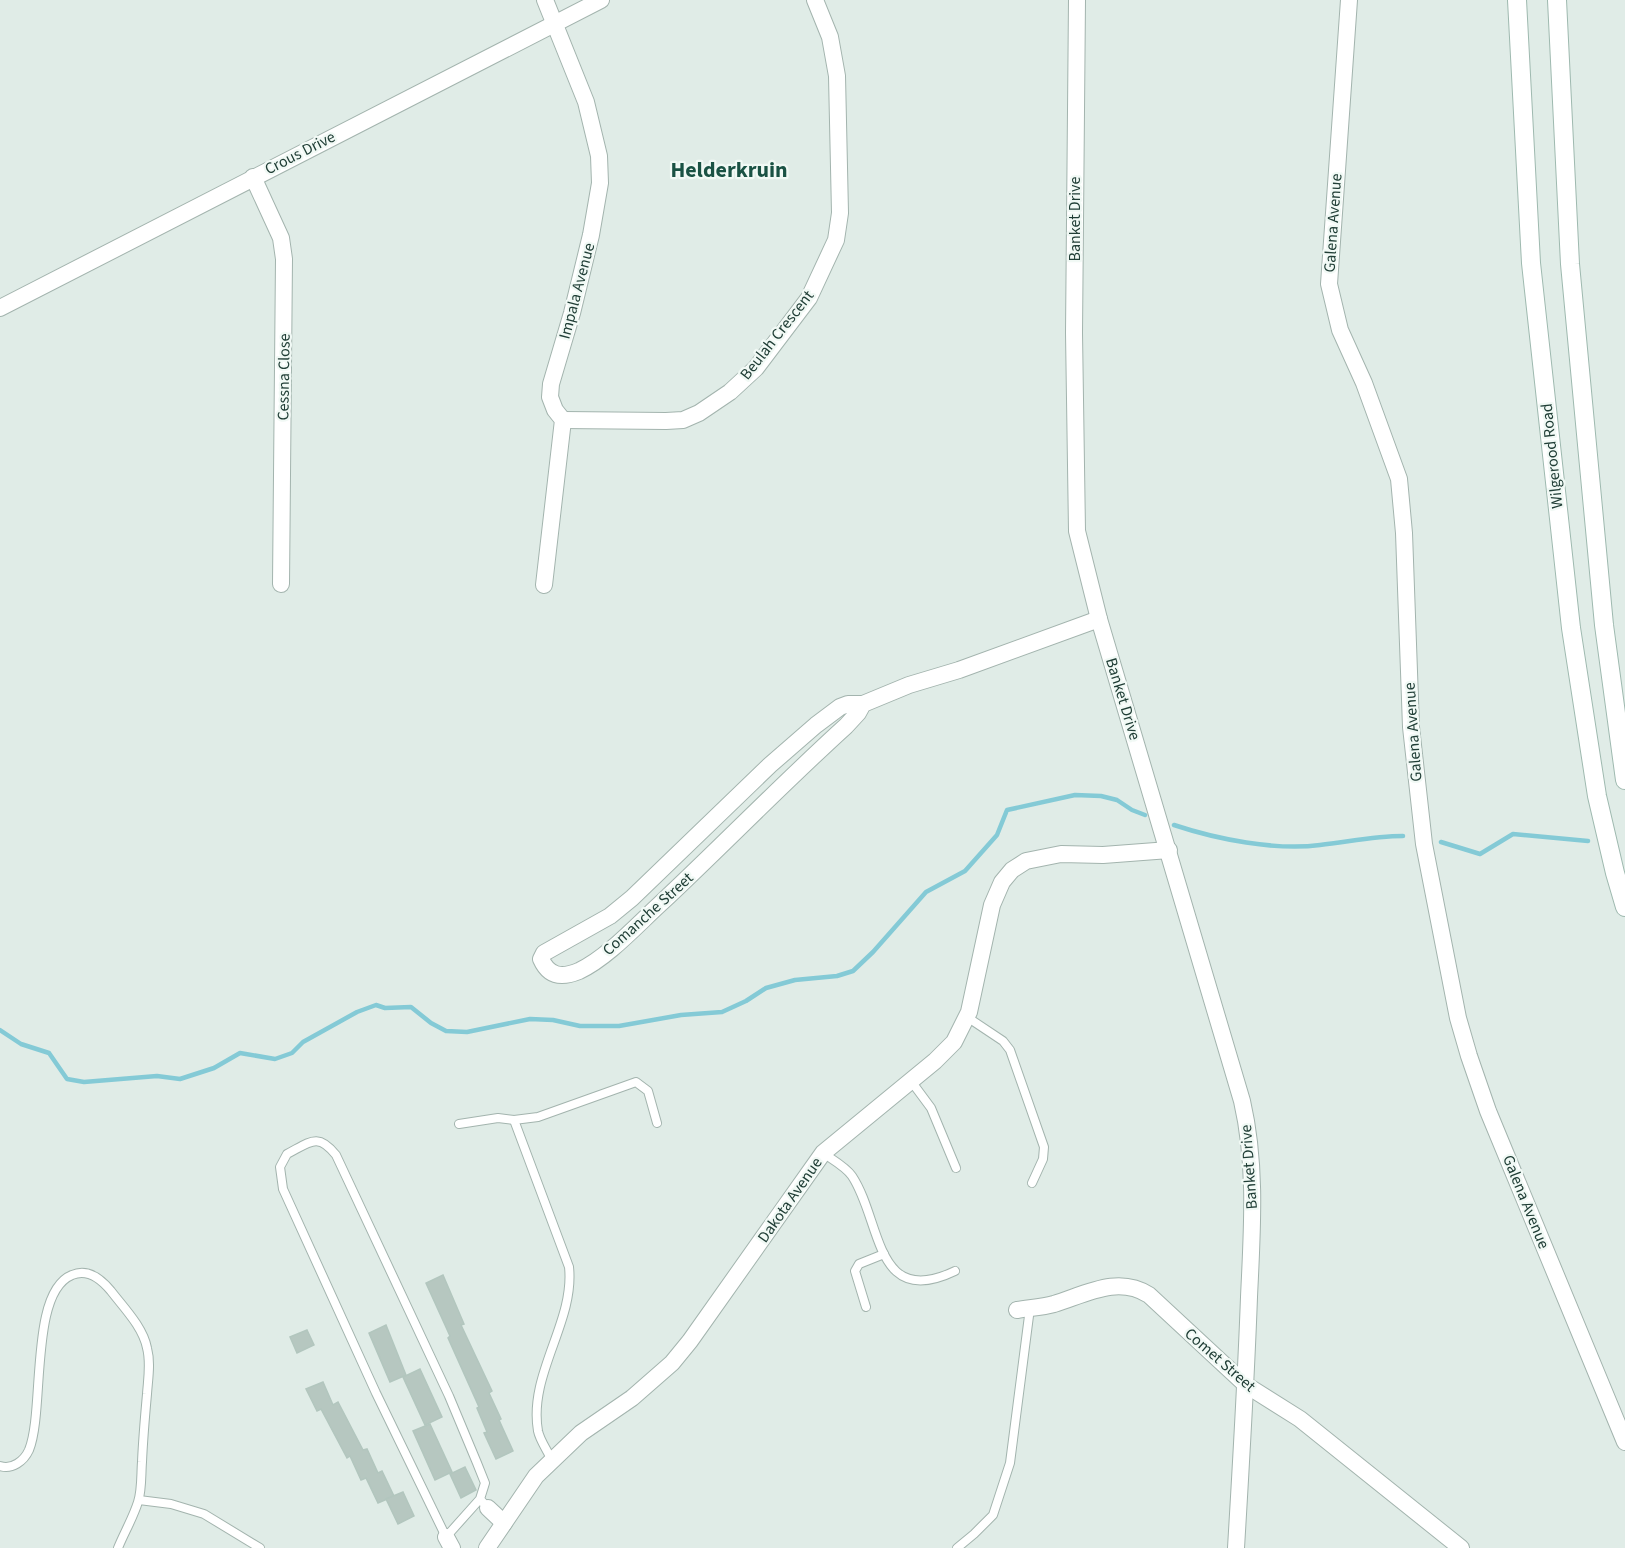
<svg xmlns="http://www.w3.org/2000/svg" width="1625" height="1548" font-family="'Source Sans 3',sans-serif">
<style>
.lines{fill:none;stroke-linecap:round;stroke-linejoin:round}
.stream{stroke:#84cad6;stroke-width:4.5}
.building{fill:#b6c7c0;stroke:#b2c6be;stroke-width:1.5}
.lane-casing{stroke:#a3b4ae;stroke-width:10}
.street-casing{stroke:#a3b4ae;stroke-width:18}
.secondary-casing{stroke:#9eb9af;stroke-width:20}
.lane{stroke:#fff;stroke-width:8}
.street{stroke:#fff;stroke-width:16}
.secondary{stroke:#fff;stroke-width:18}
.labels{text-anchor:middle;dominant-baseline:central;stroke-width:4.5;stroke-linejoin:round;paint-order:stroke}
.street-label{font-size:16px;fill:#203e36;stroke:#f1f9f5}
.district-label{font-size:22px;font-weight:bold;fill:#1a5244;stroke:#f1f9f5}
</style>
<rect width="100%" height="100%" fill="#e0ece7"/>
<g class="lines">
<g class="stream">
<path d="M 1174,825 C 1216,839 1276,851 1320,845 C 1348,842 1374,836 1403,836"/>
<path d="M 1441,842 L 1480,854 L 1513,834 L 1588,841"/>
<path d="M 0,1030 L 21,1044 L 49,1053 L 67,1079 L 84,1082 L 157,1076 L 180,1079 L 214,1068 L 240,1053 L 275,1059 L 292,1053 L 303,1042 L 357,1012 L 376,1005 L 385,1008 L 411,1007 L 431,1023 L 446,1031 L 467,1032 L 530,1019 L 553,1020 L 580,1026 L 619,1026 L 681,1015 L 722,1012 L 746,1001 L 766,988 L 795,980 L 837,976 L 853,971 L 873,952 L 926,892 L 965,871 L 997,835 L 1007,810 L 1075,795 L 1101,796 L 1117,800 L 1132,810 L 1145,815"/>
</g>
</g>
<g class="building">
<path d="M 443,1275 L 464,1324 L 461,1325 L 492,1391 L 489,1393 L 501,1419 L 499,1420 L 513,1451 L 496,1459 L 484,1433 L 487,1432 L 477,1408 L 479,1407 L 448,1338 L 450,1336 L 426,1283 Z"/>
<path d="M 386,1325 L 406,1375 L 390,1382 L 369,1333 Z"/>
<path d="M 307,1330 L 314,1345 L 297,1353 L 290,1337 Z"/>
<path d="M 420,1369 L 442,1417 L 425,1425 L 403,1377 Z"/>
<path d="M 323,1382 L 333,1405 L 338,1402 L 363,1450 L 367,1449 L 378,1473 L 382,1471 L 394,1496 L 378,1503 L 366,1478 L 361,1480 L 350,1456 L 347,1458 L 321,1409 L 317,1411 L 306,1389 Z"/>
<path d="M 430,1424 L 452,1472 L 435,1480 L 413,1431 Z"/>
<path d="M 465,1467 L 476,1490 L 461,1498 L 450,1474 Z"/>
<path d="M 403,1492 L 414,1516 L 398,1524 L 386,1499 Z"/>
</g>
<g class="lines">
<defs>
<g id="lane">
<path d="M 967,1017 L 1003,1041 L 1010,1050 L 1044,1147 L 1043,1159 L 1032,1183"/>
<path d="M 911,1081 L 931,1108 L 956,1168"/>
<path d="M 459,1124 L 498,1118 L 514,1120"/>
<path d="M 823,1153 C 833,1160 846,1167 852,1176 C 882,1221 874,1310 955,1271"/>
<path d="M 866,1307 L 855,1271 L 859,1264 L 884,1254"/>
<path d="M 552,1461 C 548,1451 540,1441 538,1431 C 528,1374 575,1322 569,1267 L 514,1120 L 538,1117 L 636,1082 L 648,1091 L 657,1123"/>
<path d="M 0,1466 C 12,1470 24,1461 29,1450 C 45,1411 29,1292 72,1275 C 88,1268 102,1280 111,1291 C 124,1308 143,1327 147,1348 C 151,1363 148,1379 147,1394 C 145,1416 143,1439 142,1462 C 141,1474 142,1490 138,1502 C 133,1518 124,1533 118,1548"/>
<path d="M 480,1499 L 446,1537 L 376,1393 L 283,1189 L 280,1167 L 287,1154 C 310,1142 318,1132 336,1155 L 449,1396 L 477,1463 L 485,1483 L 480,1499 L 488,1508"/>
<path d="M 139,1500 L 171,1504 L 204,1514 L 260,1548"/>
<path d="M 957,1548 L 974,1534 L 993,1515 L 1010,1463 L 1030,1308"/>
</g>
<g id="street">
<path d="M 1077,0 L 1074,333 L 1077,531 L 1099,619 L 1242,1101 C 1257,1166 1252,1231 1249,1297 C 1246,1381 1241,1464 1236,1548"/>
<path d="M 1349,0 L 1329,284 L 1340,330 L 1364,383 L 1399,479 L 1404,533 L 1411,727 L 1424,844 L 1458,1018 L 1469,1056 L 1488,1111 L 1625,1442"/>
<path d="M 253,177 L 281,238 L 284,259 L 281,584"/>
<path d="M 0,308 L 601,0"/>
<path d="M 563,420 L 666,421 L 683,420 L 699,413 L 730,392 L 756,368 L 809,298 L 836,240 L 840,213 L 837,76 L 830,37 L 815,0"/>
<path d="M 544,585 L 563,420 L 555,410 L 550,397 L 551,384 L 572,313 L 591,235 L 600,183 L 599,156 L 586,102 L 545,0"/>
<path d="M 863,704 L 858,713 L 846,726 C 782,784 723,845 660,904 C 637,925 607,958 579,971 C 562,978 549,977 541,959 L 544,953 L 610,916 L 632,898 L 770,765 L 816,725 L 840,707 L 848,704 L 863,704 L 909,685 L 959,670 L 1099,619"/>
<path d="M 1017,1310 C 1029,1308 1043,1307 1054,1304 C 1086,1294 1118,1275 1149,1295 L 1246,1385 L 1300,1419 L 1461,1548"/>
<path d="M 488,1508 L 504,1523"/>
<path d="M 446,1537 L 452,1548"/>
<path d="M 487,1548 L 536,1476 L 581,1433 L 632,1398 L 672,1363 L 690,1341 L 823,1153 L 935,1061 L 954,1042 L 969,1012 L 992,905 L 1002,882 L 1012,870 L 1026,861 L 1061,854 L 1103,855 L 1169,850"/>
</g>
<g id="secondary">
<path d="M 1517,0 L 1531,263 L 1571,628 L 1597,796 L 1615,873 L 1625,907"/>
<path d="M 1557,0 L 1570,264 L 1604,625 L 1625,780"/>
</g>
</defs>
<use href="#lane" class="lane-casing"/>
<use href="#street" class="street-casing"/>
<use href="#secondary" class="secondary-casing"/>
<use href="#lane" class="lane"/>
<use href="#street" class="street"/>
<use href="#secondary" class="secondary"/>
</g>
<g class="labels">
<g class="street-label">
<text transform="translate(300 153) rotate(-27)">Crous Drive</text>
<text transform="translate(1075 219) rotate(-90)">Banket Drive</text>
<text transform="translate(1333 223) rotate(-86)">Galena Avenue</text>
<text transform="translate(577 291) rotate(-75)">Impala Avenue</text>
<text transform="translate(777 335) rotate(-52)">Beulah Crescent</text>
<text transform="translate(284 377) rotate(-89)">Cessna Close</text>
<text transform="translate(1552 456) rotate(-96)">Wilgerood Road</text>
<text transform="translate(1123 699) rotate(73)">Banket Drive</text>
<text transform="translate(1413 732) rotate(-94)">Galena Avenue</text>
<text transform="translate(648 914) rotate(-42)">Comanche Street</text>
<text transform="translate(1249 1167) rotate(-94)">Banket Drive</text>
<text transform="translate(790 1200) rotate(-55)">Dakota Avenue</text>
<text transform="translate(1526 1202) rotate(68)">Galena Avenue</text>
<text transform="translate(1220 1360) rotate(41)">Comet Street</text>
</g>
<g class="district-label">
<text x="729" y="170">Helderkruin</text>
</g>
</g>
</svg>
